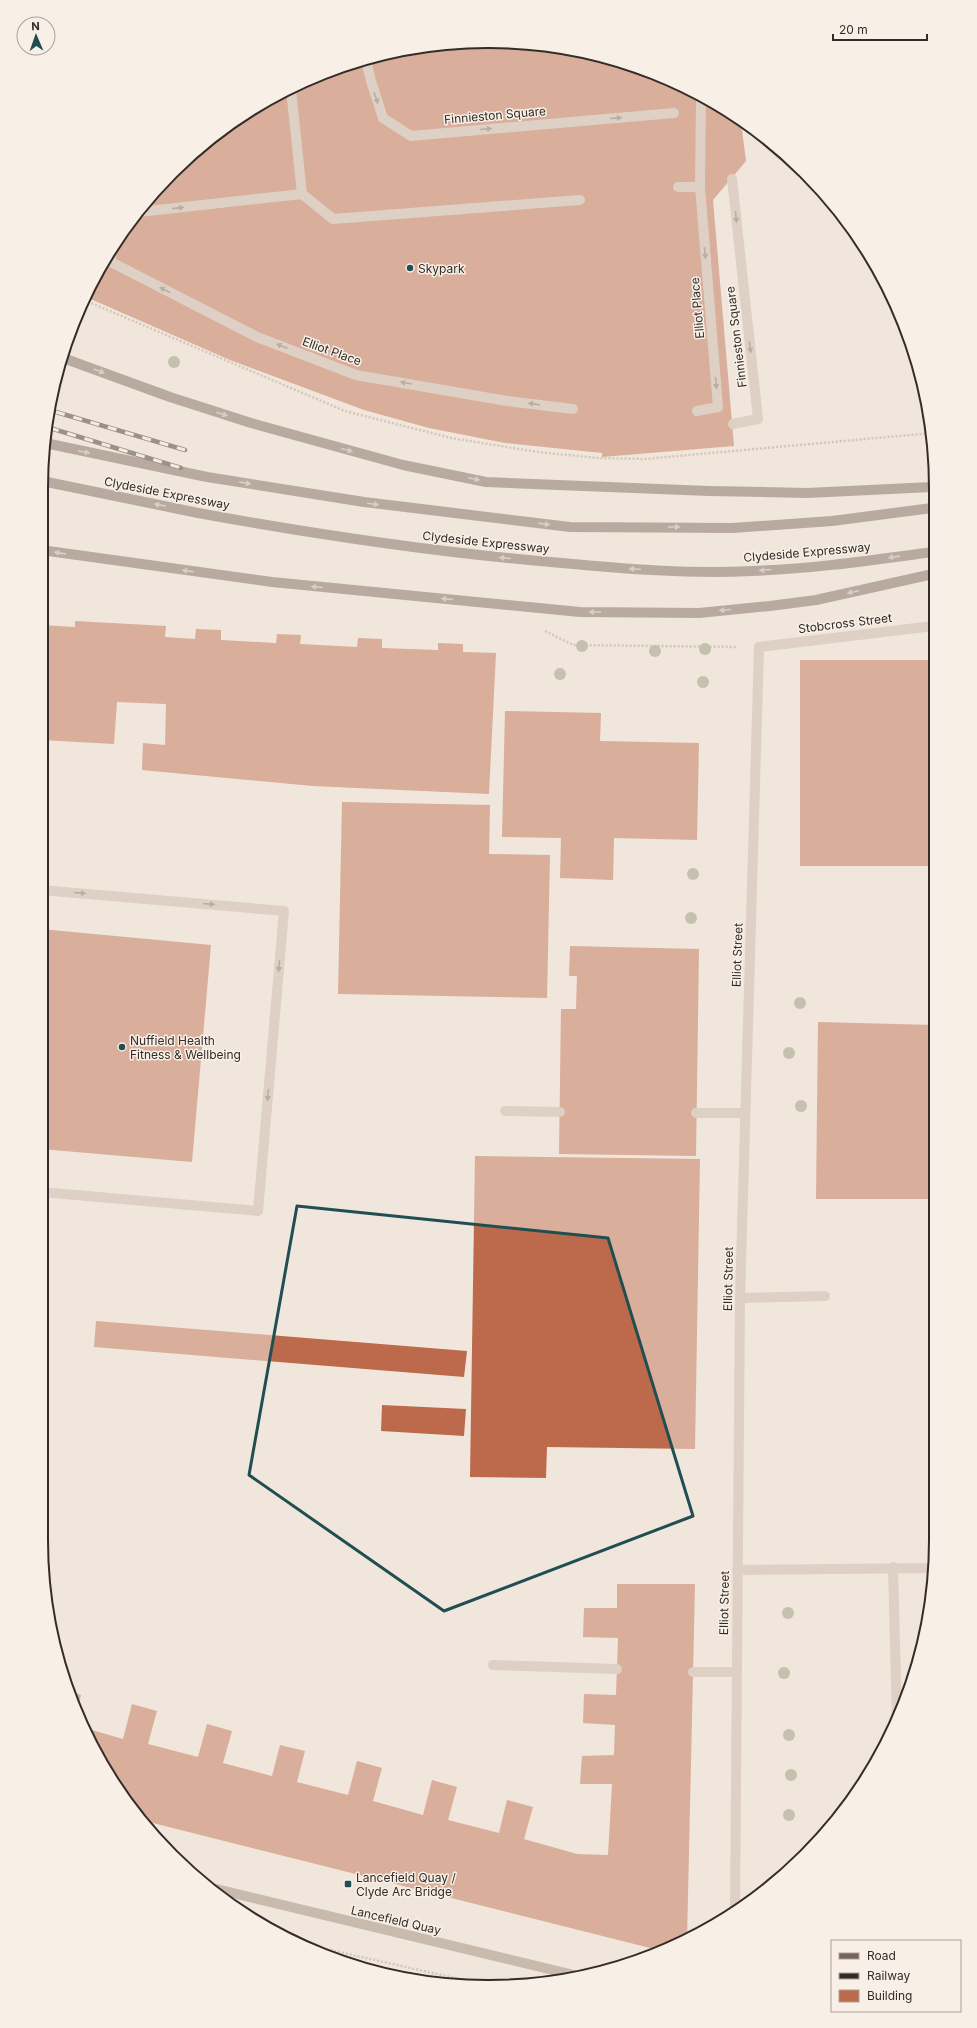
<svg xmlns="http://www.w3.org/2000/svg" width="977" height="2028" font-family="Inter,sans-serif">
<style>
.building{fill:#bd6a4c}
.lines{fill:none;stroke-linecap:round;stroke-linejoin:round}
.path{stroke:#b2a192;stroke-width:2.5;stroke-dasharray:2 2;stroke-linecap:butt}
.lane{stroke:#c7b7a8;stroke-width:10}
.street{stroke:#c7b7a8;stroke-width:10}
.secondary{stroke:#9a8679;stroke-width:10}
.primary{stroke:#75635a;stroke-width:10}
.rail-casing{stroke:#342c28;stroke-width:4.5}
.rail{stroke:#f8f0e7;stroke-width:3;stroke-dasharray:9;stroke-linecap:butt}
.primary-bridge{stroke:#75635a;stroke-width:10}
.tree{fill:#91947b}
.oneway{fill:#766b62}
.oneway2{fill:#bdb1a8}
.marked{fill:none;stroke:#204e52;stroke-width:3;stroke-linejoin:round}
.poi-dot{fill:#204e52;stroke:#f8f0e7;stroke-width:1.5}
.labels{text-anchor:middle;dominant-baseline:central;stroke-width:3;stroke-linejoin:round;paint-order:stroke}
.street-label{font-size:12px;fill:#342c28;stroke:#f8f0e7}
.poi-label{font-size:12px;fill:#342c28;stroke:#f8f0e7;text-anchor:start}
.rim{fill:none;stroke:#342c28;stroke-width:2}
</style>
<rect width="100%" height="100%" fill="#f0e6db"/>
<g class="building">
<path d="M 489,41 L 576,50 L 660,75 L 741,122 L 746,161 L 713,200 L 734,446 L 602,457 L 602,453 L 505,443 L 429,428 L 364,410 L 230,360 L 86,297 L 117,240 L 172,172 L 240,116 L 317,75 L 401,50 Z"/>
<path d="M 75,621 L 166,626 L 165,637 L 195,639 L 196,629 L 221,630 L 221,640 L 276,643 L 277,634 L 301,635 L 300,644 L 357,647 L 358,638 L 382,639 L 382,648 L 438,650 L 438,643 L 463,644 L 463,652 L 496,653 L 489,794 L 313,786 L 142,770 L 143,743 L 165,745 L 166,704 L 117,702 L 114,744 L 41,740 L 41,625 L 75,627 Z"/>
<path d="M 800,660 L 933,660 L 934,866 L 800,866 Z"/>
<path d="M 505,711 L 601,713 L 600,741 L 699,743 L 697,840 L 614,838 L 613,880 L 560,878 L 561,838 L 502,837 Z"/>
<path d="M 342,802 L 490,805 L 489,854 L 550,855 L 547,998 L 338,994 Z"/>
<path d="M 41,929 L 211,945 L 192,1162 L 41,1149 Z"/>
<path d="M 570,946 L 699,949 L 696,1156 L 559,1154 L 561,1009 L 576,1009 L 577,976 L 569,976 Z"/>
<path d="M 818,1022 L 934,1025 L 935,1199 L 816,1199 Z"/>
<path d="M 475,1156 L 700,1159 L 695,1449 L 547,1447 L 546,1478 L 470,1477 Z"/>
<path d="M 96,1321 L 467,1351 L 464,1377 L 94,1347 Z"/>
<path d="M 41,1376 L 46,1376 L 44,1401 L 41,1401 Z"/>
<path d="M 382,1405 L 466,1409 L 464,1436 L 381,1431 Z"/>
<path d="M 617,1584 L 695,1584 L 687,1940 L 662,1951 L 141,1820 L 134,1812 L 101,1763 L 85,1728 L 123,1739 L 132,1704 L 157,1711 L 148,1744 L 198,1757 L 207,1724 L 232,1731 L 223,1763 L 272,1776 L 280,1745 L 305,1751 L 297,1782 L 348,1795 L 357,1761 L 382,1768 L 373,1801 L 423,1815 L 432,1780 L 457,1787 L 448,1820 L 499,1833 L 507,1800 L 533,1807 L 524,1839 L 577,1854 L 608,1855 L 612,1784 L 580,1784 L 582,1756 L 614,1755 L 615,1725 L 583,1723 L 584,1694 L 616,1695 L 618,1638 L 583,1637 L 584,1608 L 617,1608 Z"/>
<path d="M 68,1691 L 81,1695 L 77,1711 L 72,1700 Z"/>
</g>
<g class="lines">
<g class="path">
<path d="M 84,300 L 345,411 L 451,438 L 538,452 L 598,458 L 645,459 L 932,433"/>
<path d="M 41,519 L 44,503"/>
<path d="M 545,631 L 573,645 L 737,647"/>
<path d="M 299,1943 L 486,1985"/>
</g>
<g class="lane">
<path d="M 366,60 L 371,81 L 383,118 L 411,136 L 674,113"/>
<path d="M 291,89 L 302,194 L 333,219 L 580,200"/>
<path d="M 732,179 L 758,419 L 733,424"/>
<path d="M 678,187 L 700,187 L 701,99"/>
<path d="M 139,212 L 302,194"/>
<path d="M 111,251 L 111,262 L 257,337 L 356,375 L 507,401 L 573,409"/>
<path d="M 697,411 L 718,407 L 700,187"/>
<path d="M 505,1111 L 560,1112"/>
<path d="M 696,1113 L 745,1113"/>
<path d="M 41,1192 L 258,1211 L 284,911 L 41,890"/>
<path d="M 740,1298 L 825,1296"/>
<path d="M 893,1567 L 897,1720"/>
<path d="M 737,1570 L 933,1568"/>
<path d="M 493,1665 L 617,1669"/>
<path d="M 693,1672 L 736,1672"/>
</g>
<path class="street" d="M 735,1911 L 740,1298 L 759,647 L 933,626"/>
<path class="secondary" d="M 208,1887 L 578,1976"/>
<g class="primary">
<path d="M 63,358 L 170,397 L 251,423 L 403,465 L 486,482 L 709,491 L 807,493 L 932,487"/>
<path d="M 45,443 L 207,477 L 364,502 L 570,527 L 732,528 L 832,521 L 932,508"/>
<path d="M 198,513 C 319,535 440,553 562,563 C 625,569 688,574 752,571 C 812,569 873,560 933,552"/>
<path d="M 41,550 L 272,582 L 580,612 L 699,613 L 770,606 L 816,600 L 933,574"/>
</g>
<defs>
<g id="rail">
<path d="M 56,412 L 185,450"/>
<path d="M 50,428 L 181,468"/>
</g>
</defs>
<use href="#rail" class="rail-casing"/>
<use href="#rail" class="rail"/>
<path class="primary-bridge" d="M 42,481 L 198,513"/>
</g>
<g class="tree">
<circle cx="174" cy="362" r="6"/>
<circle cx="582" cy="646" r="6"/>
<circle cx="705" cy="649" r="6"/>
<circle cx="655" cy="651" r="6"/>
<circle cx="560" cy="674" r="6"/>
<circle cx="703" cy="682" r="6"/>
<circle cx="693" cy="874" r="6"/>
<circle cx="691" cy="918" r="6"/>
<circle cx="800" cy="1003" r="6"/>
<circle cx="789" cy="1053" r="6"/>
<circle cx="801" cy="1106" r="6"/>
<circle cx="788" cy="1613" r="6"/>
<circle cx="784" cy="1673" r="6"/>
<circle cx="789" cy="1735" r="6"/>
<circle cx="791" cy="1775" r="6"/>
<circle cx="789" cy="1815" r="6"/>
</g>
<defs><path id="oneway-solid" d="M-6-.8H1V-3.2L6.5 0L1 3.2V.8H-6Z"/></defs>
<g class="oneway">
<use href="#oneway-solid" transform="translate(376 98) rotate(71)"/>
<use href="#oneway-solid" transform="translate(616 118) rotate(-5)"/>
<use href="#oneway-solid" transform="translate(486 129) rotate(-5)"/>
<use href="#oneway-solid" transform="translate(178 208) rotate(-6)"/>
<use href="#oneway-solid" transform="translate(736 217) rotate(84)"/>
<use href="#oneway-solid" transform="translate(705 253) rotate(85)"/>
<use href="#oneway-solid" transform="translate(165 290) rotate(-153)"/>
<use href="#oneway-solid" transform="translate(282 346) rotate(-159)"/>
<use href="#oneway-solid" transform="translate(750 347) rotate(83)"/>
<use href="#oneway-solid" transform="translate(406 383) rotate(-170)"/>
<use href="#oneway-solid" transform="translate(716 383) rotate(85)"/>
<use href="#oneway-solid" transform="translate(534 404) rotate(-172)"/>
<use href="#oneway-solid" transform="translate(80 893) rotate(5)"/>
<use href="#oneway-solid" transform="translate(209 904) rotate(5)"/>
<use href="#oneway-solid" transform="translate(279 966) rotate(95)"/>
<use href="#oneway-solid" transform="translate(268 1095) rotate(95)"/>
</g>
<g class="oneway2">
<use href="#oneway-solid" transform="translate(99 371) rotate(20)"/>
<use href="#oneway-solid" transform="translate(222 414) rotate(18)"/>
<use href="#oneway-solid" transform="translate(347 450) rotate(15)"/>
<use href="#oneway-solid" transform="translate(84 452) rotate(12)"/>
<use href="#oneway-solid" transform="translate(474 479) rotate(12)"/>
<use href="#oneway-solid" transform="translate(245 483) rotate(9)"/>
<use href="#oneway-solid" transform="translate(373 504) rotate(7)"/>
<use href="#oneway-solid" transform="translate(160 505) rotate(-169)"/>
<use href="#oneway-solid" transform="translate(544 524) rotate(7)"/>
<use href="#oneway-solid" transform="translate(674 527) rotate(1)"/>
<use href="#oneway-solid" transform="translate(60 553) rotate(-172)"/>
<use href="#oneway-solid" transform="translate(894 557) rotate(172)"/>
<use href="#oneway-solid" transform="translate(505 558) rotate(-174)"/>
<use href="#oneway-solid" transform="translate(635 569) rotate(-177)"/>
<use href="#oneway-solid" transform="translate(765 570) rotate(176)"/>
<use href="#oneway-solid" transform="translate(188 571) rotate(-172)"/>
<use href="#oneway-solid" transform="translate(317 587) rotate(-175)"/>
<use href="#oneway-solid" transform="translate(853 592) rotate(167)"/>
<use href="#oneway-solid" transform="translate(447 599) rotate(-175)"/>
<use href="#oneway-solid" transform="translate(725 610) rotate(175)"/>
<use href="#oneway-solid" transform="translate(595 612) rotate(-179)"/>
</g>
<path d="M0 0H977V2028H0ZM 297,1206 L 608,1238 L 693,1516 L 444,1611 L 249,1475 Z" fill="#f0e6db" fill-opacity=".55" fill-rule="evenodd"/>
<path class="marked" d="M 297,1206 L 608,1238 L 693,1516 L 444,1611 L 249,1475 Z"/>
<g class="poi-dot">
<circle cx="410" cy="268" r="4"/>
<circle cx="122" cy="1047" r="4"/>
<rect x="344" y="1880" width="8" height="8" rx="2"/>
</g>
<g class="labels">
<g class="street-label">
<text transform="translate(495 115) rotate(-5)">Finnieston Square</text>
<text transform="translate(697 308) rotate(-95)">Elliot Place</text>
<text transform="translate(736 337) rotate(-97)">Finnieston Square</text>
<text transform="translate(332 351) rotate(20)">Elliot Place</text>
<text transform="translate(167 493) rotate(11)">Clydeside Expressway</text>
<text transform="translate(486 542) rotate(6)">Clydeside Expressway</text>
<text transform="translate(807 552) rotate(-5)">Clydeside Expressway</text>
<text transform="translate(845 623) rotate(-7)">Stobcross Street</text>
<text transform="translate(737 955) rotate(-88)">Elliot Street</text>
<text transform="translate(728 1279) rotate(-89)">Elliot Street</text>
<text transform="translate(724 1603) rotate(-89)">Elliot Street</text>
<text transform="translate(396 1920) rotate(13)">Lancefield Quay</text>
</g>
<g class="poi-label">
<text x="418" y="268">Skypark</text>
<text x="130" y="1040">Nuffield Health<tspan x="130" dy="14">Fitness &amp; Wellbeing</tspan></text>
<text x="356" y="1877">Lancefield Quay /<tspan x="356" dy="14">Clyde Arc Bridge</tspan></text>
</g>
</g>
<path d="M0 0H977V2028H0ZM488 48H489A440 440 0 0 1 929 488V1540A440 440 0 0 1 489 1980H488A440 440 0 0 1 48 1540V488A440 440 0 0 1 488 48Z" fill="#f8f0e7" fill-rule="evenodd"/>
<path class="rim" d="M488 48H489A440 440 0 0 1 929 488V1540A440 440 0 0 1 489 1980H488A440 440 0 0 1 48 1540V488A440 440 0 0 1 488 48Z"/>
<rect x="831" y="1940" width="130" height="72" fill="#f8f0e7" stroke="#aaa29b"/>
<rect x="839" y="1953" width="20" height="6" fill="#75635a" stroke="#aaa29b"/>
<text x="867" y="1960" font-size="12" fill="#342c28">Road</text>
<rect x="839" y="1973" width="20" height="6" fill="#342c28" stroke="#aaa29b"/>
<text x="867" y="1980" font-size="12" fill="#342c28">Railway</text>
<rect x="839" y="1990" width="20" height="12" fill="#bd6a4c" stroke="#aaa29b"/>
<text x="867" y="2000" font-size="12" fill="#342c28">Building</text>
<g transform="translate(36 36) rotate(358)"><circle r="19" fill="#f8f0e7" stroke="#aaa29b"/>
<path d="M0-3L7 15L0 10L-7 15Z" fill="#204e52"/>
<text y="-6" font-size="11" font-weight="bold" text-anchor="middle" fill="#342c28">N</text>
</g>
<path d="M833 34v6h94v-6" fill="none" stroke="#342c28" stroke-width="2"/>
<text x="839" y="34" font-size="12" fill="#342c28" stroke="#f8f0e7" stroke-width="3" paint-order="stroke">20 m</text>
</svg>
